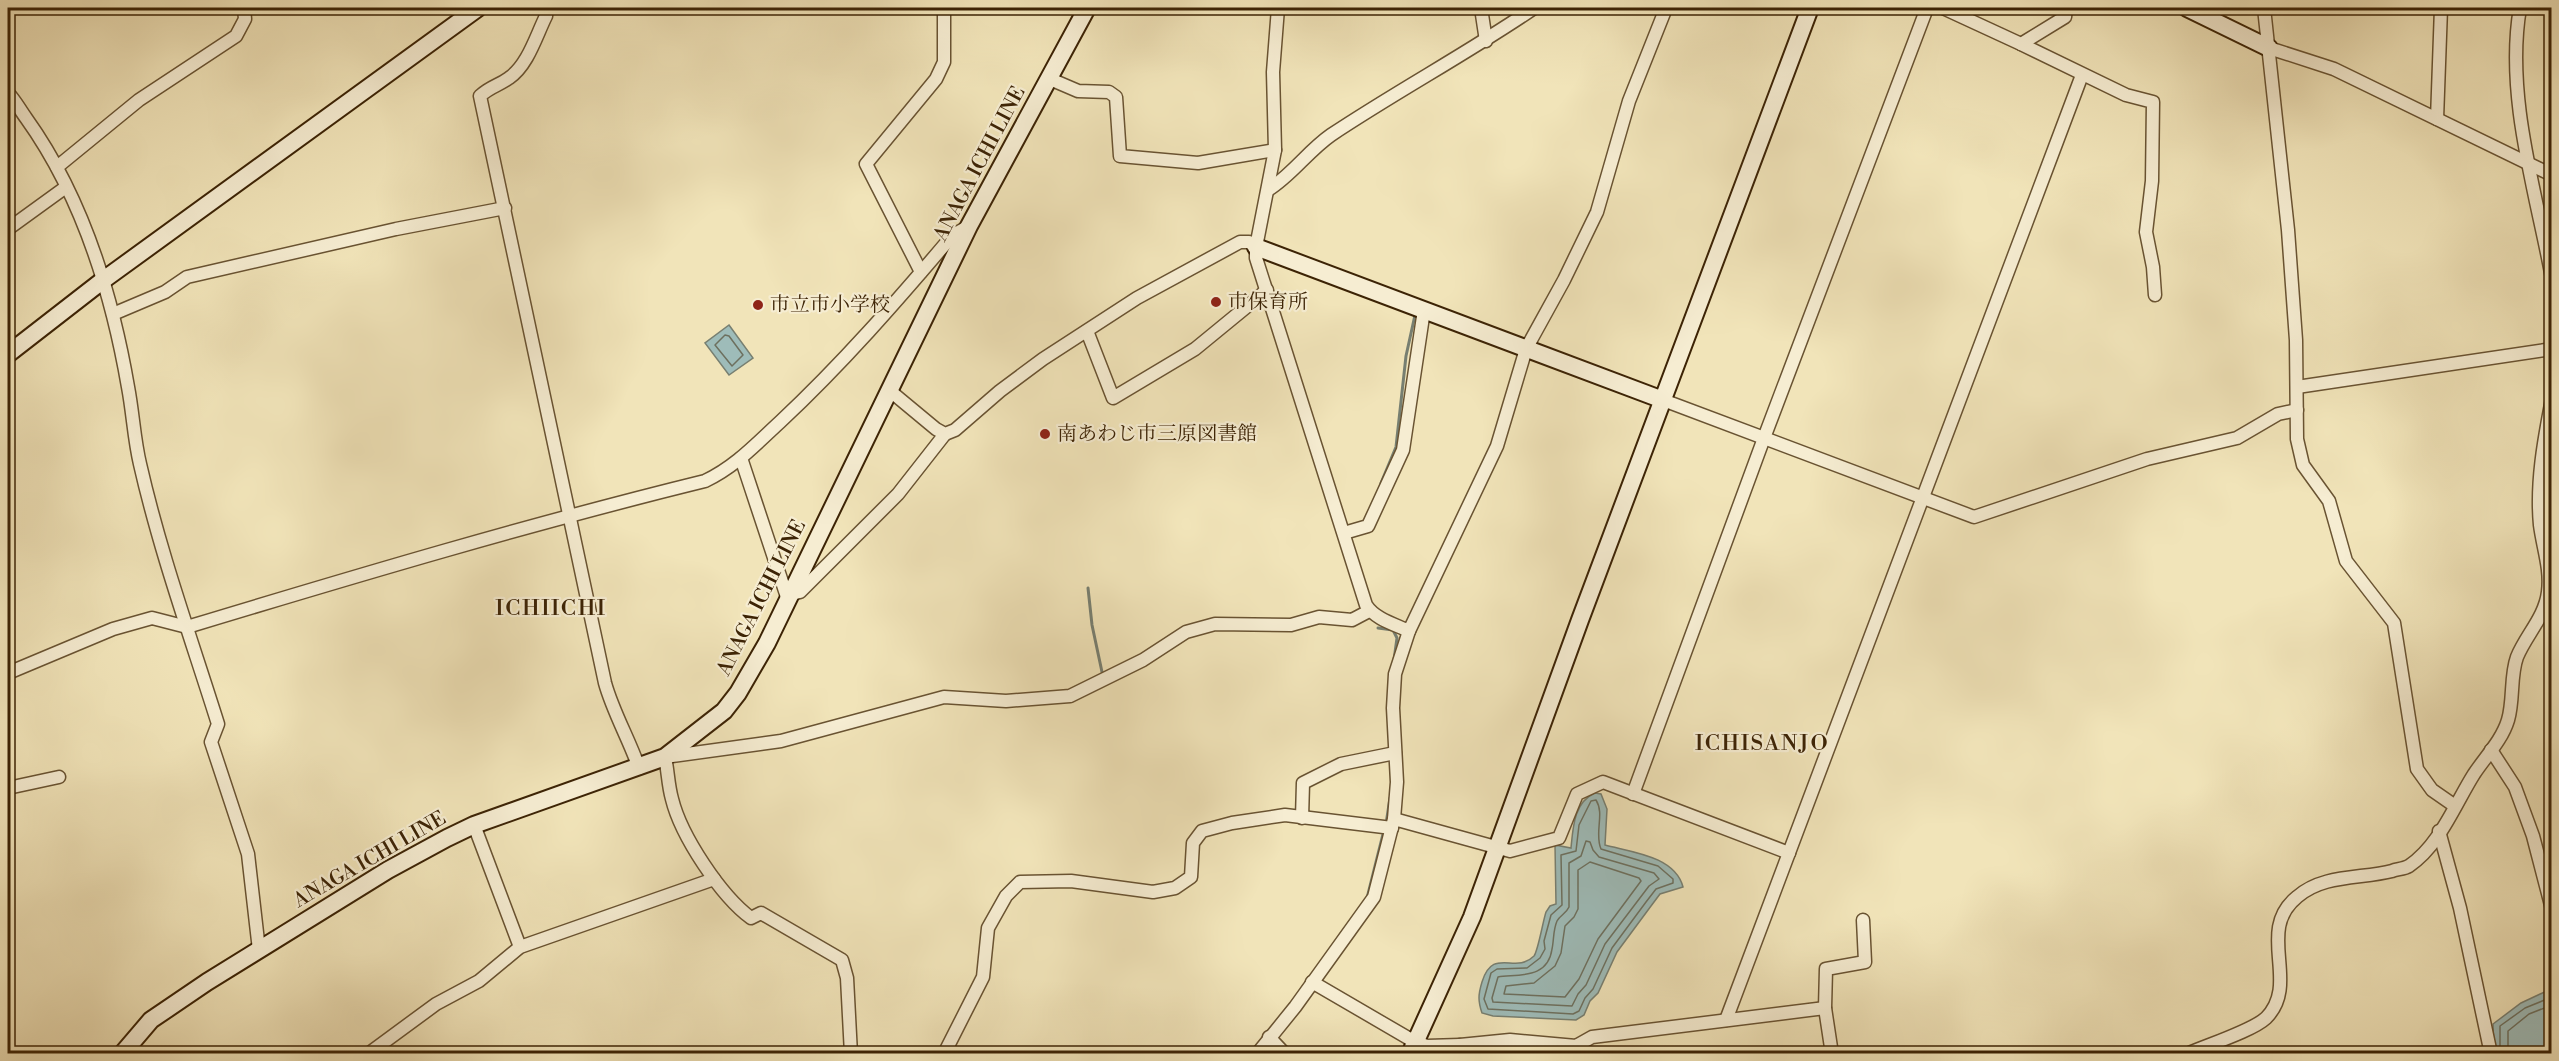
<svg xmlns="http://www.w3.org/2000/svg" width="2559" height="1061" font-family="'Libre Bodoni','Noto Serif JP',serif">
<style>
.water{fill:#9ebcb9;stroke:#777f71;stroke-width:1.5}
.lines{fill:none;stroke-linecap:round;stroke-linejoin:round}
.shore{stroke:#6d705f;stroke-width:1.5}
.stream{stroke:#777f71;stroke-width:3}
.street-casing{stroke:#695332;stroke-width:15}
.secondary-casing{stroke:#3c2305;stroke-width:20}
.street{stroke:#f6edd2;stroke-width:12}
.secondary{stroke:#f6edd2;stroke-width:16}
.poi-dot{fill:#8f2418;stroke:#f6edd2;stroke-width:2}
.labels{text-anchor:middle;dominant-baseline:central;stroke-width:4.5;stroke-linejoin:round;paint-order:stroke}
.street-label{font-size:20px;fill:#3c2305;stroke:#f6edd2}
.poi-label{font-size:20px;fill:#3c2305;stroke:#f6edd2;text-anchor:start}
.quarter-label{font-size:22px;letter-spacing:1.5px;fill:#3c2305;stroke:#f6edd2}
</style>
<rect width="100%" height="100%" fill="#f1e4b9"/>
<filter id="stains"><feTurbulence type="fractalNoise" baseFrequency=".00333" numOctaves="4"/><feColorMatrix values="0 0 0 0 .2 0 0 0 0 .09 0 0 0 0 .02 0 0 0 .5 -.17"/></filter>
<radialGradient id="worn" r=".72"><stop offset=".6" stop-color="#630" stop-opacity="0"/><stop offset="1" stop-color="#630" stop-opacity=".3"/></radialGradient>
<g class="water">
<path d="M 729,325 L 753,358 L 729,375 L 705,343 Z"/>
<path d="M 1595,793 L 1601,794 L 1607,809 L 1605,845 C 1631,852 1675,856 1683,887 L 1660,894 L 1651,906 L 1617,952 L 1598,993 L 1590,1001 L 1584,1015 L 1576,1020 L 1493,1016 L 1482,1013 C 1478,1001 1478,995 1482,982 C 1493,946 1515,975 1534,956 C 1538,951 1543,921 1546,912 L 1550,906 L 1556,904 L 1555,845 L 1571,848 C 1573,827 1574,802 1595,793 Z"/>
<path d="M 2551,989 L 2551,1053 L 2494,1053 L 2493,1024 L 2521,1003 Z"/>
</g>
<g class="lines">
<g class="shore">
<path d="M 725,335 L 729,336 L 743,355 L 732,366 L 715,345 Z"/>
<path d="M 1596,800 C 1605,814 1594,833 1601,849 L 1658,866 L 1673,879 L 1673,883 L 1656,889 L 1646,902 L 1612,948 L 1593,989 L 1585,998 L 1579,1011 L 1573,1014 L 1488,1009 L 1484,999 L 1491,973 L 1497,969 L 1527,968 L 1540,958 L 1545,949 L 1544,941 L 1551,915 L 1562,905 L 1561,855 L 1576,851 L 1579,825 L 1591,801 Z"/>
<path d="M 1586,841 L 1590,842 L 1593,850 L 1599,857 L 1654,873 L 1659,879 L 1649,886 L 1605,944 L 1586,985 L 1578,994 L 1572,1006 L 1493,1002 L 1492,998 L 1498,977 C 1519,974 1548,979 1552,949 C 1554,940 1553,930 1557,921 C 1560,915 1566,914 1569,907 L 1569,863 L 1581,856 Z"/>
<path d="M 1590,862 L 1639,878 L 1641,881 L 1598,939 L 1579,979 L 1565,997 L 1504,994 L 1506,986 L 1534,983 L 1555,966 L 1561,953 L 1565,926 L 1574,917 L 1578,909 L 1578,870 Z"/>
<path d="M 2500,1054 L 2500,1026 L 2525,1008 L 2552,997"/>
<path d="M 2508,1054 L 2508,1031 L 2529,1014 L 2552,1005"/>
</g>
<g class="stream">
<path d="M 1381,483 L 1396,447 L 1406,356 L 1415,315"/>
<path d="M 1088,588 L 1092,625 L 1102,672"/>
<path d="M 1378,628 L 1393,630 L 1397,638 L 1394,660"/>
<path d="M 1388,699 L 1389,737"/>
<path d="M 1386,824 L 1390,798"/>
<path d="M 1367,898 L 1384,830"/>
</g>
<defs>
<g id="street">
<path d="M 547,8 L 546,16 C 536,36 528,65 509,78 C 498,86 491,86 480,96 L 605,683 C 613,712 629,739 639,768"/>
<path d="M 1278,8 L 1273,72 L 1275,150 L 1256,247 L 1256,258 L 1366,605 C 1375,619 1394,624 1409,631"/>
<path d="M 1481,8 L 1486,41"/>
<path d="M 1943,8 L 2021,44 L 2065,17 L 2066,8"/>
<path d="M 2264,8 L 2288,230 L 2296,340 L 2297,439 L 2303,465 L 2329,501 L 2346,561 L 2394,623 L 2417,769 L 2432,790 L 2455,806"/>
<path d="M 2520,8 C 2505,95 2536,192 2552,278"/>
<path d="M 2021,44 L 2126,95 L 2153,102 L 2152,181 L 2146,232 L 2153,267 L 2155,295"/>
<path d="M 2269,48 L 2334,69 L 2552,175"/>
<path d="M 1050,79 L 1078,91 L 1109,92 L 1116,97 L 1120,156 L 1198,163 L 1275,150"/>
<path d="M 8,93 C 15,100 20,110 26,118 C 82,196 112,294 128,387 C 133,413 134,439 140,464 C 160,552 191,638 218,724 L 211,742 L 248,854 L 259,950"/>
<path d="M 2437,119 L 2441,8"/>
<path d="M 57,167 L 139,100 L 236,36 L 245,19 L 244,8"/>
<path d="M 1268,190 C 1292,175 1308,151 1331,135 C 1397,91 1468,53 1534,8"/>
<path d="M 8,229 L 66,187"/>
<path d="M 921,272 L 866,164 L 936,79 L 944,62 L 944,8"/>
<path d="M 113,314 L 165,292 L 187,277 L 396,229 L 505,208"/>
<path d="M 1087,331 L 1113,398 L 1195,349 L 1267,290"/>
<path d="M 2297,387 L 2552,349"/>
<path d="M 889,390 L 936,429 L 945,434 L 955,430 L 1000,391 L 1043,359 L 1137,298 L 1240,242 L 1249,242 L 1256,247"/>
<path d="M 1663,400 L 1974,517 L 2147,459 L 2237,438 L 2278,414 L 2297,410"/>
<path d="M 741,458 L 788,600"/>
<path d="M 1344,533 L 1368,526 L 1403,450 L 1424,310"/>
<path d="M 791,594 L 800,592 L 898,494 L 945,434"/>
<path d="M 8,673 L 113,629 L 152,618 L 187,627 C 359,575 530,524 705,481 C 735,467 756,444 780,422 C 842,364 897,301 952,236 L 969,226"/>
<path d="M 2491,750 L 2515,787 L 2533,836 L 2552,909"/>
<path d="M 8,788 L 59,777"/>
<path d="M 1633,794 L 1764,438 L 1927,8"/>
<path d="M 1302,818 L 1303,783 L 1341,764 L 1395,753"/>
<path d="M 1394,819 L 1510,851 L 1559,838 L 1577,794 L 1603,782 L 1789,853"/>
<path d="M 474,825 L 520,947"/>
<path d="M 2439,831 L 2460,908 L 2491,1054"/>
<path d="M 1312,982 L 1415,1042 L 1427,1046 L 1460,1045 L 1460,1054"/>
<path d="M 1726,1020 L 2082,75"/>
<path d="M 1269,1037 L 1285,1054"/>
<path d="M 1460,1045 L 1510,1040 L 1576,1046 L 1592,1037 L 1825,1008"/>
<path d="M 368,1054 L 436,1004 L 479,981 L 520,947 L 714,879"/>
<path d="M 851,1054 L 847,978 L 842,960 L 761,913 L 751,918 C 721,896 681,836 672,799 C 668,785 668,771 665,757 L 781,741 L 944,697 L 1006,701 L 1070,696 L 1143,660 L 1186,632 L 1215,624 L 1291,625 L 1319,617 L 1352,620 L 1369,611"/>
<path d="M 944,1054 L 983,977 L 988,928 L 1006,896 L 1020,882 L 1071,881 L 1153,892 L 1175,888 L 1191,877 L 1193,843 L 1202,831 L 1232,823 L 1285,815 L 1392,828"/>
<path d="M 1257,1054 L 1295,1007 L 1374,897 L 1394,819 L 1397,782 L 1393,708 L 1395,674 L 1409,631 L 1497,446 L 1526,349 L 1564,280 L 1597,212 L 1629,101 L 1666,8"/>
<path d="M 1832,1054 L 1825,1008 L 1826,969 L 1865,962 L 1863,920"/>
<path d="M 2187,1054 C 2207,1045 2252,1031 2266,1018 C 2301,983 2255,931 2297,897 C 2323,874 2361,879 2392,871 C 2397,869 2404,869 2409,866 C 2440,845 2455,804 2474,774 C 2486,756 2502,740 2508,720 C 2514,700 2510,676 2517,657 C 2526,635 2545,617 2548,592 C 2551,569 2543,548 2540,525 C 2536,483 2544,440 2552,399"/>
</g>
<g id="secondary">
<path d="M 2187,8 L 2269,48"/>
<path d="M 1256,247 L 1663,400"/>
<path d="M 8,354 L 102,281 L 478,8"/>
<path d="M 122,1054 L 151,1020 L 207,982 L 388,870 L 447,838 L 474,825 L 665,757 L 724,711 L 738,693 L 767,643 L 969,226 L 1087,8"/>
<path d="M 1410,1054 L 1472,917 L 1580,620 L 1810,8"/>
</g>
</defs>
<use href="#street" class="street-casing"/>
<use href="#secondary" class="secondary-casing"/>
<use href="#street" class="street"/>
<use href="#secondary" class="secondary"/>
</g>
<g class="poi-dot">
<circle cx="1216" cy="302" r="6"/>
<circle cx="758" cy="305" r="6"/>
<circle cx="1045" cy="434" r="6"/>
</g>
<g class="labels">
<g class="street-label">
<text transform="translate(980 164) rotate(-62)">ANAGA ICHI LINE</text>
<text transform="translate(762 598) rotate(-63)">ANAGA ICHI LINE</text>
<text transform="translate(370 860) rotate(-30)">ANAGA ICHI LINE</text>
</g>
<g class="poi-label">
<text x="1228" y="302">市保育所</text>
<text x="770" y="305">市立市小学校</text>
<text x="1057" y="434">南あわじ市三原図書館</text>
</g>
<g class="quarter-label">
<text x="551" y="608">ICHIICHI</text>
<text x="1762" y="743">ICHISANJO</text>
</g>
</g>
<rect width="2559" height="1061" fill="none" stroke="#f1e4b9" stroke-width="30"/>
<rect x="9" y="9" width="2541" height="1043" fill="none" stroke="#3c2305" stroke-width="3"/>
<rect x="15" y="15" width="2529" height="1031" fill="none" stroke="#3c2305" stroke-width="1.5"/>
<rect width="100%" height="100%" filter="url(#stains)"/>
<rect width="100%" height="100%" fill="url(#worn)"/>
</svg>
